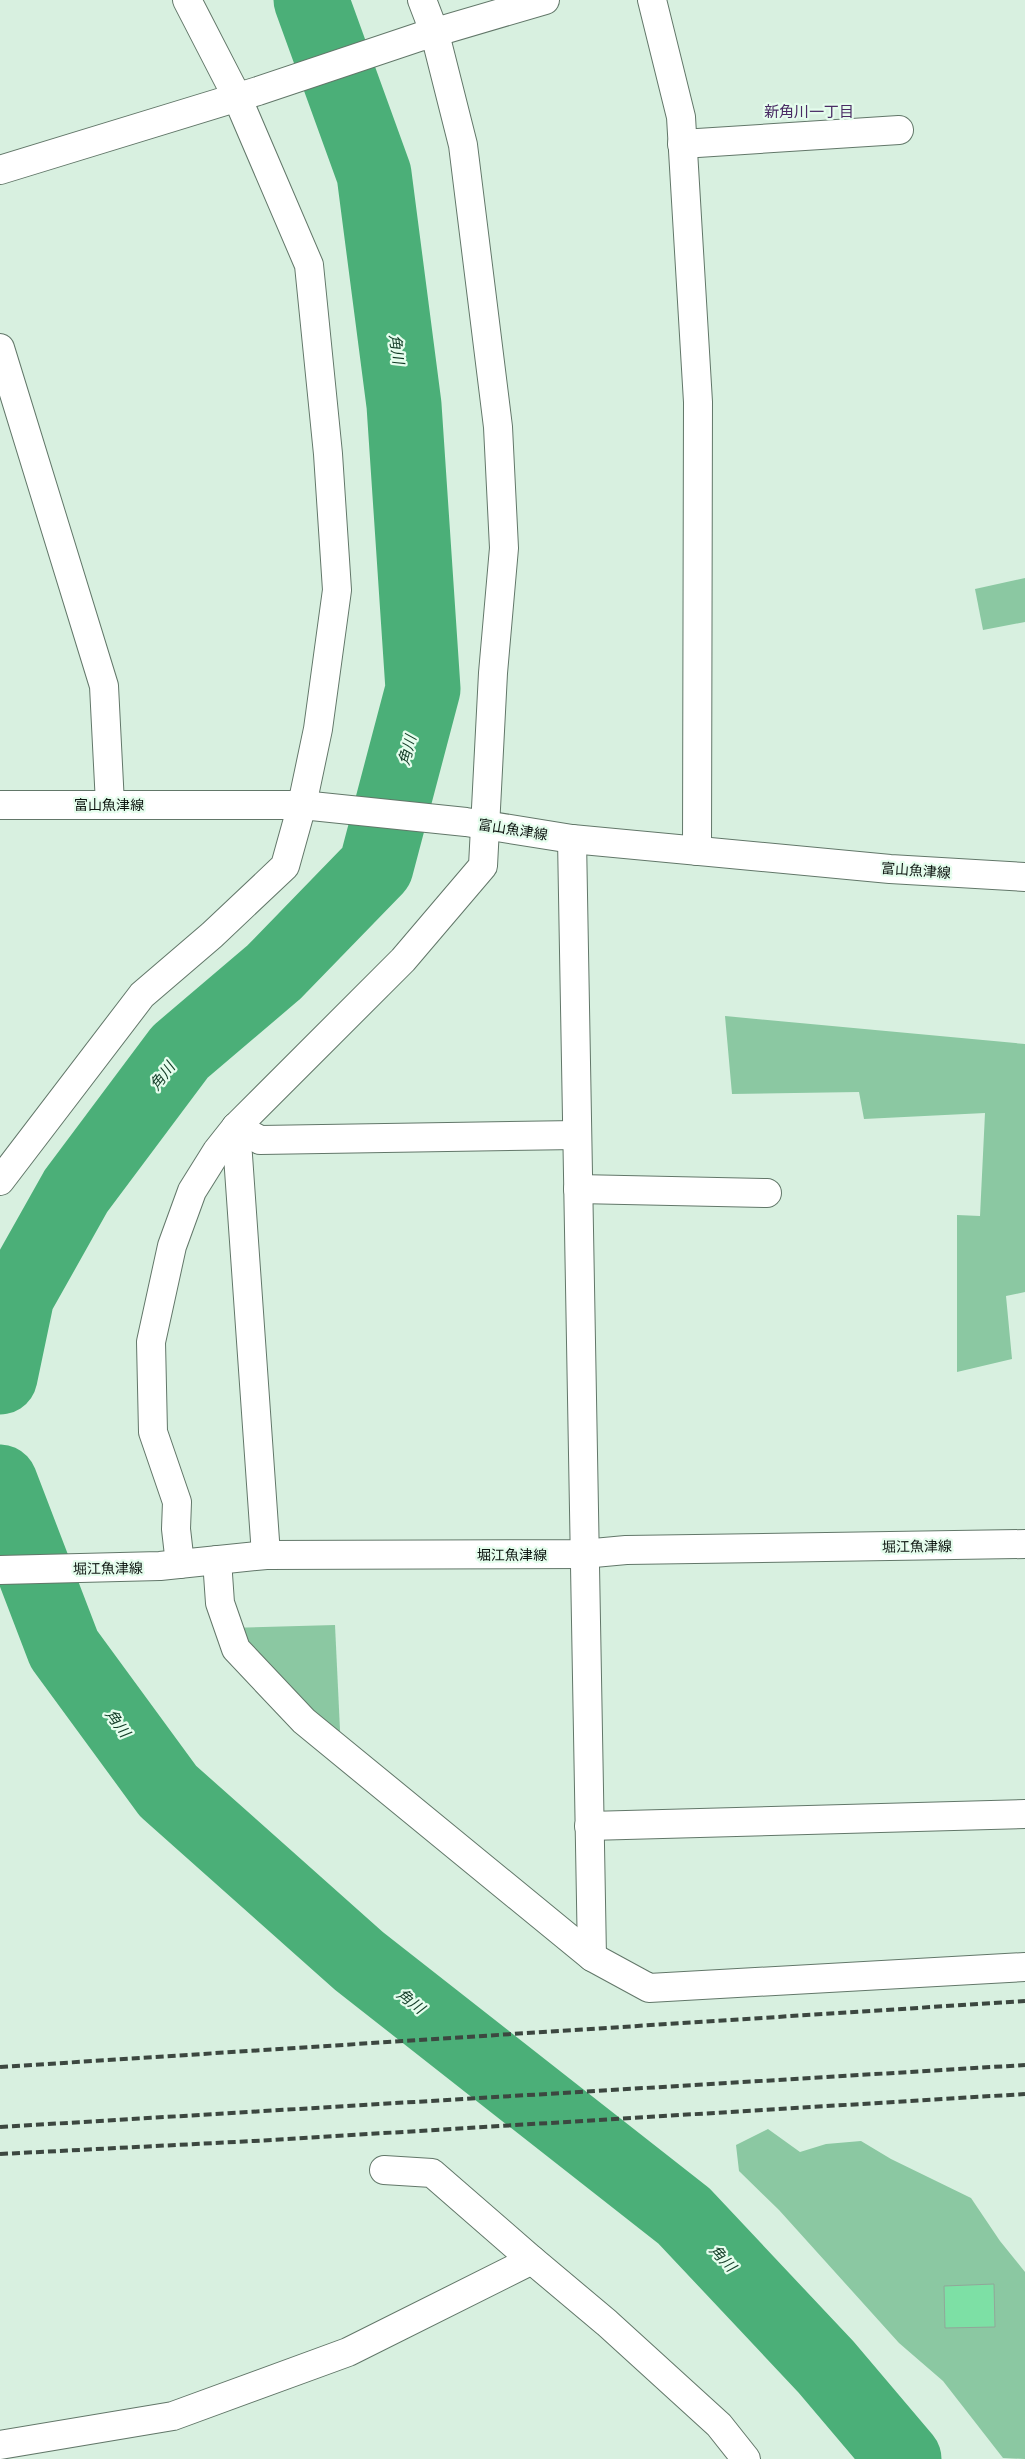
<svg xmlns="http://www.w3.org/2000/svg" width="1025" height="2459" font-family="Inter,'Noto Sans JP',sans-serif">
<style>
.green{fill:#8bc8a2}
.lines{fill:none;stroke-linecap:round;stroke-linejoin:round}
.river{stroke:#4baf78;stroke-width:75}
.building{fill:#7de0a5;stroke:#91a799}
.minor-casing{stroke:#627769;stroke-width:30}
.major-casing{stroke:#627769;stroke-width:30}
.minor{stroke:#fff;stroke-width:28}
.major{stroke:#fff;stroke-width:28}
.rail{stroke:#3c4740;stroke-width:4;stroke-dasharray:8 4;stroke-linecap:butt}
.labels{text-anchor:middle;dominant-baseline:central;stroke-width:4.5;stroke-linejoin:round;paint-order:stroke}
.street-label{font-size:14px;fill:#0d1510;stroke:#e5fded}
.neighbourhood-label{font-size:15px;fill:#492b64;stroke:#e5fded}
.water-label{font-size:15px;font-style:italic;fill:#123c26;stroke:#e5fded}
</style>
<rect width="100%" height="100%" fill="#d8f0e0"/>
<g class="green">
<path d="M 1025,578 L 1025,622 L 983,630 L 975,589 Z"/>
<path d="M 725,1016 L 1025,1044 L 1025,1292 L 1006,1296 L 1012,1359 L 957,1372 L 957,1215 L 980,1216 L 985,1113 L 864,1119 L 859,1092 L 732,1094 Z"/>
<path d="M 335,1625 L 341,1751 L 228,1628 Z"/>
<path d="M 768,2129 L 800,2152 L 826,2144 L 861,2141 L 891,2159 L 971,2198 L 1000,2241 L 1025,2272 L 1025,2459 L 1003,2458 L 943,2381 L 899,2343 L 779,2210 L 739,2171 L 736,2145 Z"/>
</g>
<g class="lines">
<g class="river">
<path d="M 0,1377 L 17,1296 L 76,1191 L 180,1052 L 274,972 L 376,867 L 423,689 L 404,405 L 374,174 L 311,0"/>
<path d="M 0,1482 L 64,1649 L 168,1791 L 359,1961 L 684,2216 L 826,2367 L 904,2459"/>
</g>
</g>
<path class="building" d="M 994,2284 L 995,2327 L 945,2328 L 944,2286 Z"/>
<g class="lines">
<defs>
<g id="minor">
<path d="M 652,0 L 681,117 L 698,402 L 697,851"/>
<path d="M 682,144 L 899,130"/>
<path d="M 0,170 L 258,91 L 419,37 L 545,0"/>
<path d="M 0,348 L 104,686 L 110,804"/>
<path d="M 572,839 L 592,1957"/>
<path d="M 236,1127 L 266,1555"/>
<path d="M 236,1127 L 260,1140 L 577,1135"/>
<path d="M 0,1181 L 142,995 L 212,935 L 285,866 L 302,805 L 318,729 L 337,590 L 328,454 L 309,265 L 237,97 L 187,0"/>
<path d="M 578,1189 L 767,1193"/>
<path d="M 217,1560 L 220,1603 L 236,1649 L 304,1721 L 592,1957 L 649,1988 L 1025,1967"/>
<path d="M 180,1564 L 176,1529 L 177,1502 L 153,1432 L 151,1342 L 172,1246 L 192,1191 L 217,1151 L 236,1127 L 403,960 L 483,866 L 493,673 L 504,548 L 498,427 L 463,145 L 435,34 L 422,0"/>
<path d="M 589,1826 L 1025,1814"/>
<path d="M 532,2260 L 607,2323 L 719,2425 L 746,2459"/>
<path d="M 0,2445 L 173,2416 L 348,2352 L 532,2260 L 432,2173 L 384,2170"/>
</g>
<g id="major">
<path d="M 0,805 L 302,805 L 466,822 L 572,839 L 890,869 L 1025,877"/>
<path d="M 0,1570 L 160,1566 L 266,1555 L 583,1554 L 626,1550 L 1025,1544"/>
</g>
</defs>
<use href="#minor" class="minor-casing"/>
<use href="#major" class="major-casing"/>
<use href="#minor" class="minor"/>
<use href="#major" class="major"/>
<g class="rail">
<path d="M 0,2067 L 1025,2001"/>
<path d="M 0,2127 L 1025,2065"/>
<path d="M 0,2154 L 254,2141 L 1025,2094"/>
</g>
</g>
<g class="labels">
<g class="street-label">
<text x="109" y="804">富山魚津線</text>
<text transform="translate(513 829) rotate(9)">富山魚津線</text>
<text transform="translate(916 870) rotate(4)">富山魚津線</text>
<text transform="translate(917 1546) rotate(-1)">堀江魚津線</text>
<text x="512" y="1554">堀江魚津線</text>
<text transform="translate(108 1568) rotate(-1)">堀江魚津線</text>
</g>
<g class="neighbourhood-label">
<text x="809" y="111">新角川一丁目</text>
</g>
<g class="water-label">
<text transform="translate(397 349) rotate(82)">角川</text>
<text transform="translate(407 750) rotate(-75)">角川</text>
<text transform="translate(162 1076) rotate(-53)">角川</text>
<text transform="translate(118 1723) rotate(54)">角川</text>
<text transform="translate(411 2001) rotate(38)">角川</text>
<text transform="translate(723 2258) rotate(47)">角川</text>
</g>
</g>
</svg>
